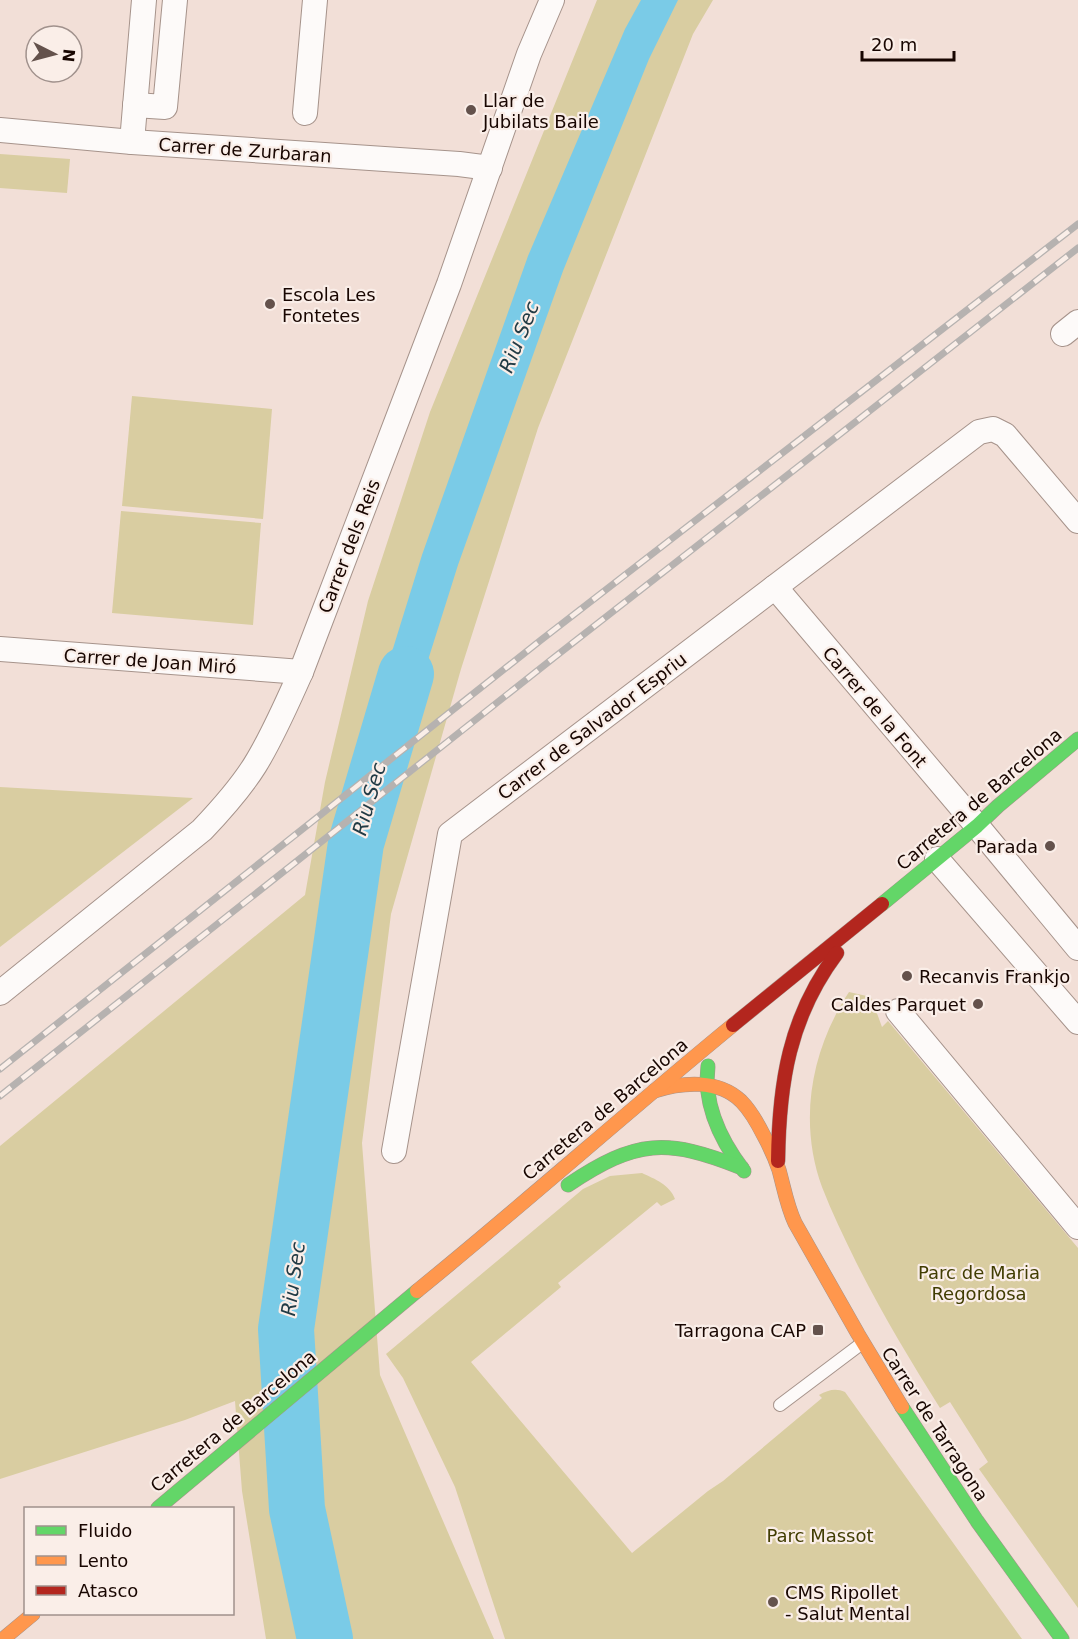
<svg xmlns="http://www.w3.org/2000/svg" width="1078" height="1639" font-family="'DejaVu Sans',sans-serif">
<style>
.green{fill:#d9cda1}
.water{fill:#7acbe7}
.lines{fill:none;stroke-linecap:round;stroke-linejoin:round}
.river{stroke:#7acbe7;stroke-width:56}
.lane-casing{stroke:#a6938b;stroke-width:14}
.street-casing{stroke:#a6938b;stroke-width:26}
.fast-casing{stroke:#a6938b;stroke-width:15}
.slow-casing{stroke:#a6938b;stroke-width:15}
.jam-casing{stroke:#a6938b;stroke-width:15}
.lane{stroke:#fdfaf9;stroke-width:12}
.street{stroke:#fdfaf9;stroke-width:24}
.fast{stroke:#63d668;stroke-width:14}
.slow{stroke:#ff974d;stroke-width:14}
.jam{stroke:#b3261e;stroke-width:14}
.rail-casing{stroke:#b6b2b0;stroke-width:7}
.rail{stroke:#faeee8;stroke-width:4.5;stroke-dasharray:14;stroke-linecap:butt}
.poi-dot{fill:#64524c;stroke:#faeee8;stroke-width:2}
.labels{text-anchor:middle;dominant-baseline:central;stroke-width:4.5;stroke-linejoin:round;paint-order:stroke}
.poi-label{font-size:18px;fill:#180601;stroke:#faeee8;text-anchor:start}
.street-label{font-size:18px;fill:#180601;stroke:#faeee8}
.park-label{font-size:18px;fill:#413d02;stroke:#faeee8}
.water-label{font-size:20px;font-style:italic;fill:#213b45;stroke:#faeee8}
</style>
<rect width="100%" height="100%" fill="#f2dfd7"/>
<g class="green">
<path d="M 597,0 L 713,0 L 693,34 L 538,428 L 461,669 L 391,914 L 362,1143 L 380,1375 L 494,1639 L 266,1639 L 242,1491 L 235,1401 L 185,1420 L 0,1479 L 0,1146 L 305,895 L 325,782 L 368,601 L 430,412 Z"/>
<path d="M 0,154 L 70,159 L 67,193 L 0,188 Z"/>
<path d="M 132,396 L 272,409 L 263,519 L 122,506 Z"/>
<path d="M 121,511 L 261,523 L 253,625 L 112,613 Z"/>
<path d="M 0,787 L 193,798 L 0,947 Z"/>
<path d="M 849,992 L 871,997 L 882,1027 L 888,1021 L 1078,1248 L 1078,1608 L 979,1469 L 988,1462 L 950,1402 L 940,1408 C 910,1360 881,1312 856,1262 C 844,1237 832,1213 822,1187 C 798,1121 811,1050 849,992 Z"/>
<path d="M 642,1173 C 655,1179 670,1185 675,1199 L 661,1206 L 657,1202 L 558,1283 L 561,1287 L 471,1362 L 632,1553 L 708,1491 L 723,1481 L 822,1398 L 819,1395 C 828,1390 836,1388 845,1392 L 1022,1639 L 505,1639 L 455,1487 L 403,1378 L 386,1354 L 583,1189 L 610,1176 Z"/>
</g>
<path class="water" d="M 641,0 L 678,0 L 649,59 L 563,271 L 458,565 L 405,733 L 355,771 L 422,555 L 528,256 L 625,29 Z"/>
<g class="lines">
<path class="river" d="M 325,1639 L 297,1509 L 286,1329 L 356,843 L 406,674"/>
<defs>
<path id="lane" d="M 780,1405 L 861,1344"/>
<g id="street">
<path d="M 135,105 L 165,107 L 175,0"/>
<path d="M 305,113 L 315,0"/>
<path d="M 0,130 L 132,142 L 459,164 L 490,168"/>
<path d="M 132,142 L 144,0"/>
<path d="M 1063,334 L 1078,322"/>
<path d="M 775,587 L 958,803 L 1078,948"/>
<path d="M 0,649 L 301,672"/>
<path d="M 937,859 L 1078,1022"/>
<path d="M 0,993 L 202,830 C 221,810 240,789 255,765 C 273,736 287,703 301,672 L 449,284 L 529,54 L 552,0"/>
<path d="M 898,1011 L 1078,1227"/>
<path d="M 394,1151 L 450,834 L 979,432 L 993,429 L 1005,435 L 1078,521"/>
</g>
<g id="fast">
<path d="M 882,904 L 977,826 L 998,806 L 1078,739"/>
<path d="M 708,1066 C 703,1105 721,1141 744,1171"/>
<path d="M 568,1185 C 637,1139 666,1138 742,1168"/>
<path d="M 902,1407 L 977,1521 L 1062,1639"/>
<path d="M 158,1508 L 417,1291"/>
</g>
<g id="slow">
<path d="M 654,1091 C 683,1082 718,1079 741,1101 C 751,1111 758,1124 764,1136 C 770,1147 775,1158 779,1170 C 784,1188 787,1206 795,1223 L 858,1334 L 902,1407"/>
<path d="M 417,1291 C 524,1204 627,1112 733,1025"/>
<path d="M 3,1639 L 33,1614"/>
</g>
<g id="jam">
<path d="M 733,1025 L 882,904"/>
<path d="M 778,1161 C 779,1083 789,1017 837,953"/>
</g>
</defs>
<use href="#lane" class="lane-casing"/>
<use href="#street" class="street-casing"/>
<use href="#fast" class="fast-casing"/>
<use href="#slow" class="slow-casing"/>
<use href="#jam" class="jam-casing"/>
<use href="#lane" class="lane"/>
<use href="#street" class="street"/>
<use href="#fast" class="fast"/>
<use href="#slow" class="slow"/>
<use href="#jam" class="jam"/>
<defs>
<g id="rail">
<path d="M 0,1069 L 541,640 L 1078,224"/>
<path d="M 0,1096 L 556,656 L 1078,248"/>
</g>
</defs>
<use href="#rail" class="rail-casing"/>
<use href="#rail" class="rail"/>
</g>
<g class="poi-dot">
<circle cx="471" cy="110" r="6"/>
<circle cx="270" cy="304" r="6"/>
<circle cx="1050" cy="846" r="6"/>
<circle cx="907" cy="976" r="6"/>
<circle cx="978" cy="1004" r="6"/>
<rect x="812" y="1324" width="12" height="12" rx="3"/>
<circle cx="773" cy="1602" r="6"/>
</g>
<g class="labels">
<g class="poi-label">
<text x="483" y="100">Llar de<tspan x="483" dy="21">Jubilats Baile</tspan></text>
<text x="282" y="294">Escola Les<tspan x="282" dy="21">Fontetes</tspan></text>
<text x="1038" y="846" text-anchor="end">Parada</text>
<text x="919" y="976">Recanvis Frankjo</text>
<text x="966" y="1004" text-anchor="end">Caldes Parquet</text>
<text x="806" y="1330" text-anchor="end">Tarragona CAP</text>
<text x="785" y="1592">CMS Ripollet<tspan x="785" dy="21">- Salut Mental</tspan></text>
</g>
<g class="street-label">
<text transform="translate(245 150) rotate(4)">Carrer de Zurbaran</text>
<text transform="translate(349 546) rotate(-69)">Carrer dels Reis</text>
<text transform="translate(150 661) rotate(4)">Carrer de Joan Miró</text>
<text transform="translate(875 707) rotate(50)">Carrer de la Font</text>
<text transform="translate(592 726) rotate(-37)">Carrer de Salvador Espriu</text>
<text transform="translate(979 799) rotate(-40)">Carretera de Barcelona</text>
<text transform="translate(605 1109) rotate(-40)">Carretera de Barcelona</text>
<text transform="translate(233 1421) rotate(-40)">Carretera de Barcelona</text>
<text transform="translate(935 1424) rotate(57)">Carrer de Tarragona</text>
</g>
<g class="park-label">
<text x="979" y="1272">Parc de Maria<tspan x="979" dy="21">Regordosa</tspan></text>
<text x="820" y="1535">Parc Massot</text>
</g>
<g class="water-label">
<text transform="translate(519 337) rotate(-68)">Riu Sec</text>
<text transform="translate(369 799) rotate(-74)">Riu Sec</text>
<text transform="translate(293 1279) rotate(-82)">Riu Sec</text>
</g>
</g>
<rect x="24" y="1507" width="210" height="108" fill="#faeee8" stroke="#a0918c" stroke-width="1.5"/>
<rect x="36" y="1526" width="30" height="9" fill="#63d668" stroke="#a0918c" stroke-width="1.5"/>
<text x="78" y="1537" font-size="18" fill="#180601">Fluido</text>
<rect x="36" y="1556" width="30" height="9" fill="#ff974d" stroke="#a0918c" stroke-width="1.5"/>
<text x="78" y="1567" font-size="18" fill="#180601">Lento</text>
<rect x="36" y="1586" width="30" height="9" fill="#b3261e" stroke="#a0918c" stroke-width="1.5"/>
<text x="78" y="1597" font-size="18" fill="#180601">Atasco</text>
<g transform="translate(54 54) rotate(96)"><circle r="28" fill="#faeee8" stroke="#a0918c" stroke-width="1.5"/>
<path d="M0-4.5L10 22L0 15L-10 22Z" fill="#64524c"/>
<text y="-9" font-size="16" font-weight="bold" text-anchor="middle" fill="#180601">N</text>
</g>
<path d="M862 51v9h92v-9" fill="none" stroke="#180601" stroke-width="3"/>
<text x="871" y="51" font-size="18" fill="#180601" stroke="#faeee8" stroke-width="4.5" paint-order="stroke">20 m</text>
</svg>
